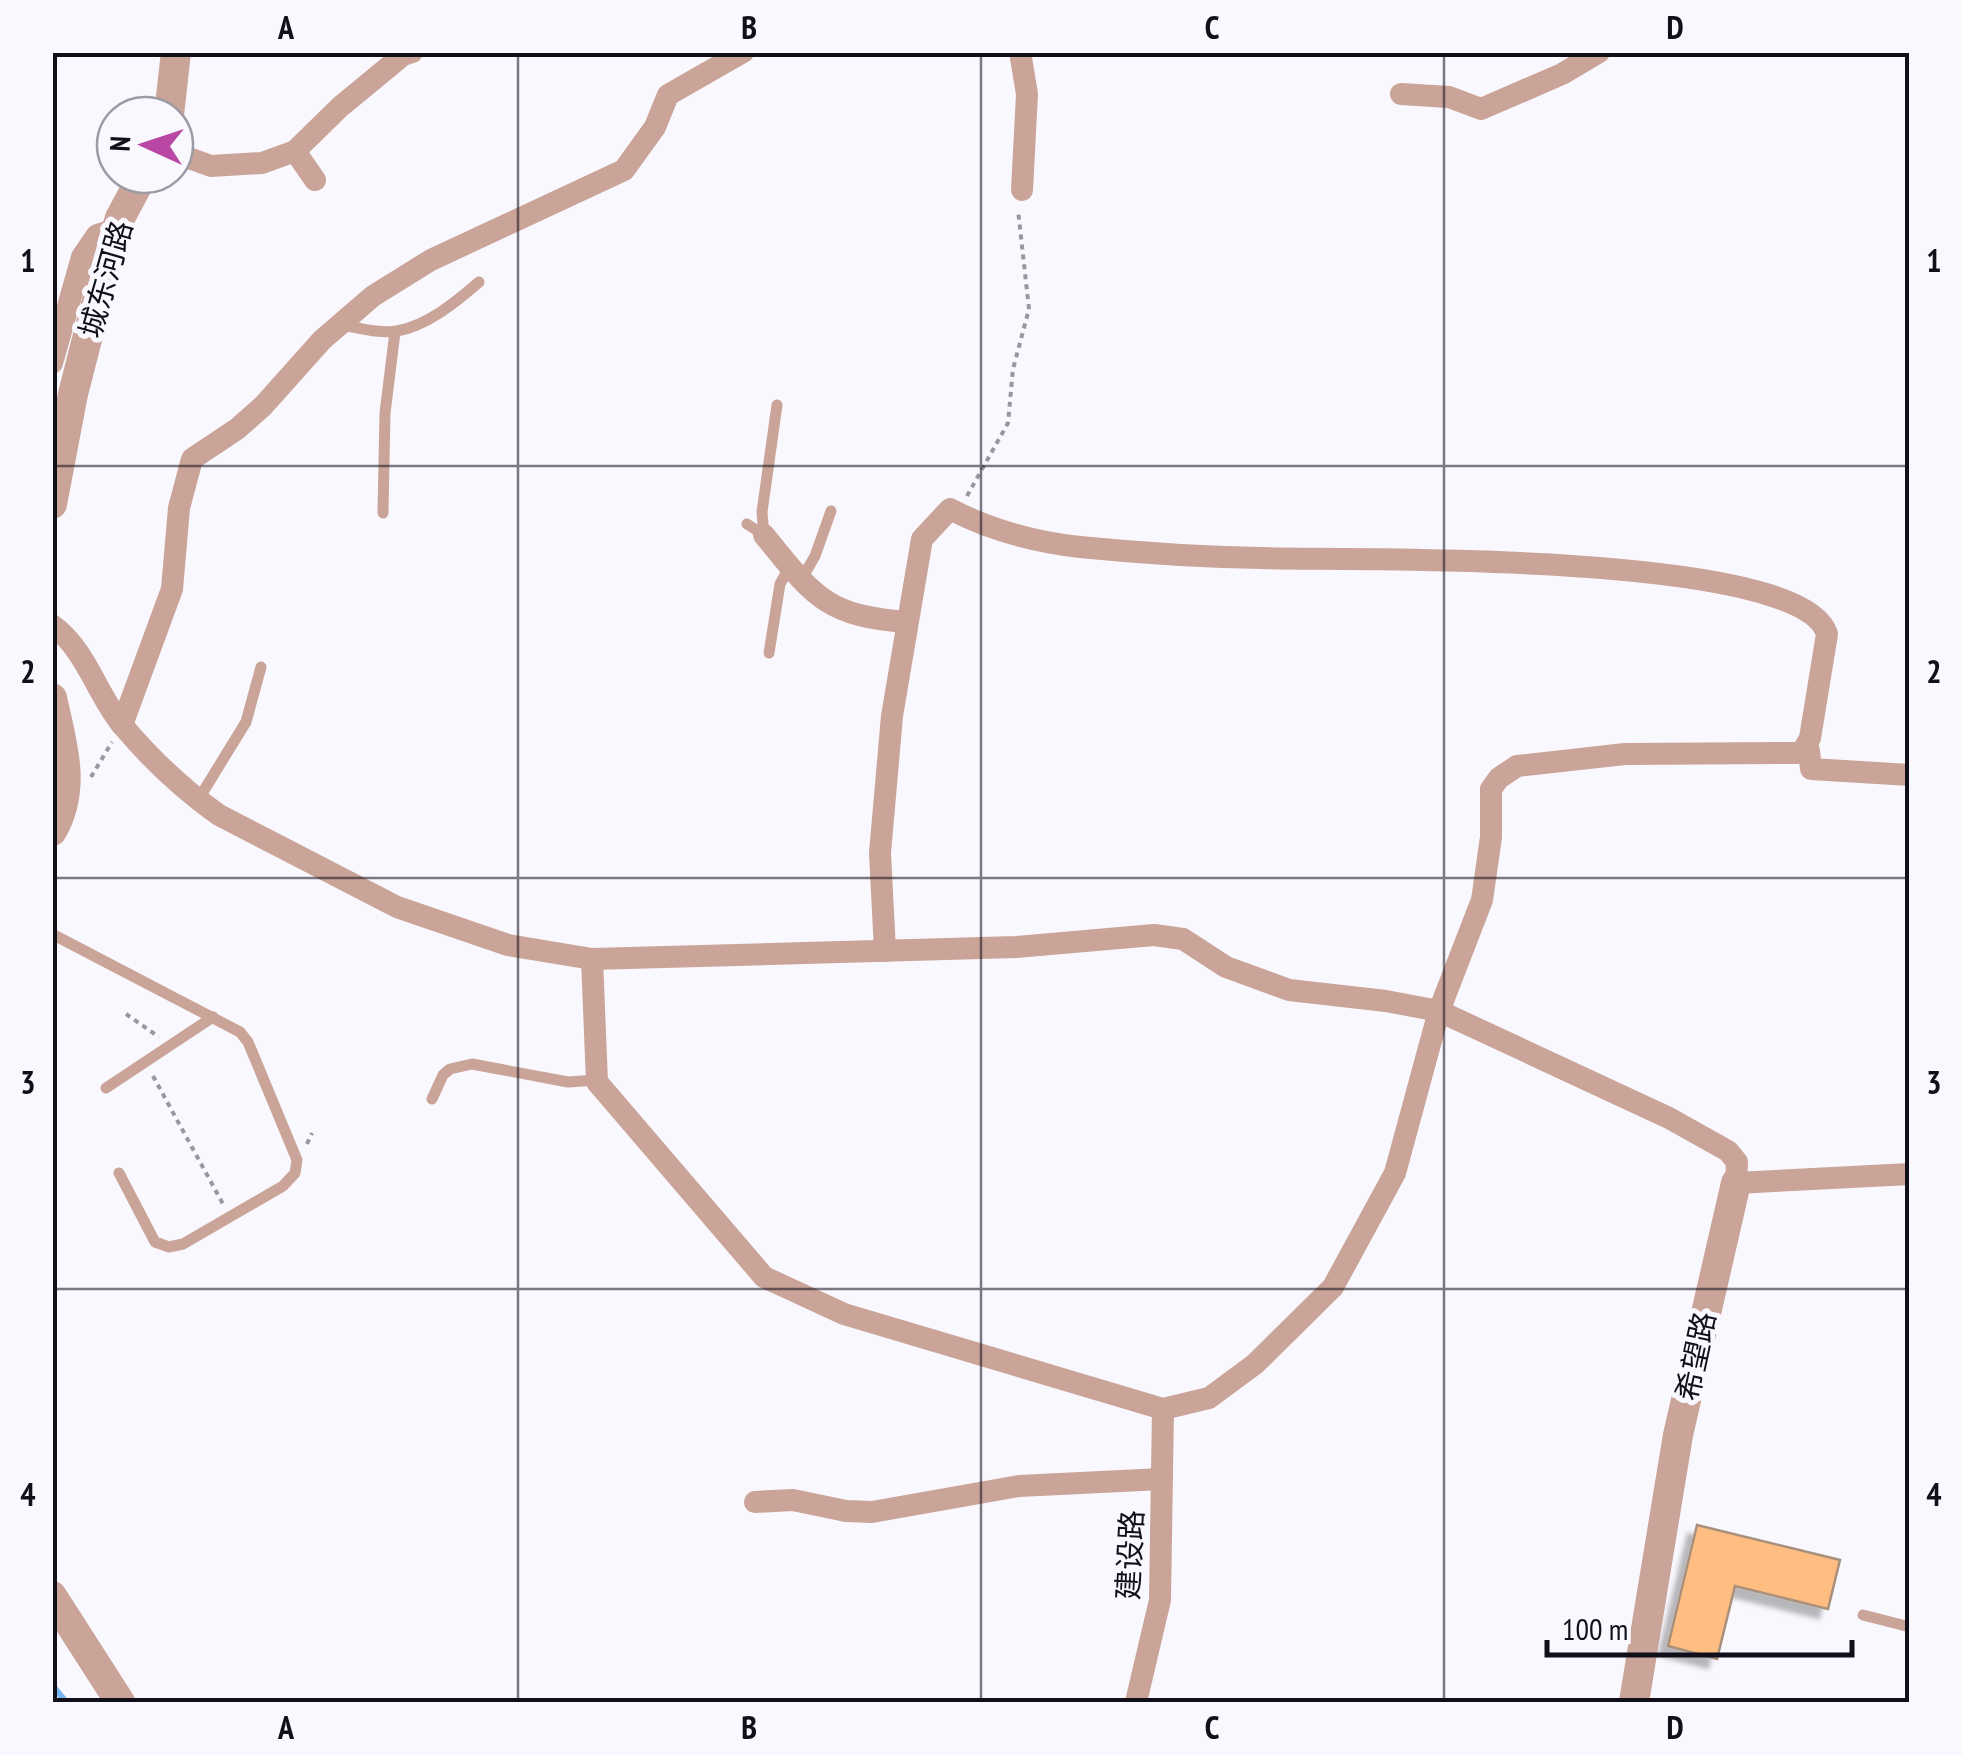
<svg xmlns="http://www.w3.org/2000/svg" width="1962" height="1755" font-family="'PT Sans Narrow','Noto Sans SC',sans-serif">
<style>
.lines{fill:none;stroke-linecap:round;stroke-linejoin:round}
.stream{stroke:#78b5f1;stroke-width:6}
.building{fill:#ffbd81;stroke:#a9907b;stroke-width:2.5;filter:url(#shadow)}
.path{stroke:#98969f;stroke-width:4;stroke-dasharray:5 5;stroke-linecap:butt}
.service{stroke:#caa498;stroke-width:11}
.minor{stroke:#caa498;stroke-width:22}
.tertiary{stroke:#caa498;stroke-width:30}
.grid{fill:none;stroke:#110f1a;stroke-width:2.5;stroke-opacity:0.55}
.labels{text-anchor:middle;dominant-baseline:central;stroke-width:10;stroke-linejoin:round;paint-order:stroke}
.street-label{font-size:30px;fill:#110f1a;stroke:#f9f8fe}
.neatline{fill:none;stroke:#110f1a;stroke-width:4}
.grid-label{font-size:32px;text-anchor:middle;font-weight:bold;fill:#110f1a}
</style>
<defs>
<filter id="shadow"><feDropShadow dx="-9" dy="9" stdDeviation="2.5" flood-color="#0004"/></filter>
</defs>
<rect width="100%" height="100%" fill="#f9f8fe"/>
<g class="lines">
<path class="stream" d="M 52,1685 L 66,1702"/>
</g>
<path class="building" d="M 1697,1525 L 1840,1560 L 1828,1609 L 1735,1586 L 1717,1659 L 1668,1646 Z"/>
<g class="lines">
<g class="path">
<path d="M 967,496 L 1008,423 L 1013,369 L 1029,309 L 1018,210"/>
<path d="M 91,777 L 112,742"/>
<path d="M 126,1014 L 159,1037"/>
<path d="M 153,1076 L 223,1204"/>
<path d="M 307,1144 L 312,1133"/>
</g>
<g class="service">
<path d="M 342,325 C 359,328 380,334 397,331 C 427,326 456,302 479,282"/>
<path d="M 383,513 L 385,413 L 395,332"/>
<path d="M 747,524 L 764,535"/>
<path d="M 764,535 L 762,512 L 777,405"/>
<path d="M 801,580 L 815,556 L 831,511"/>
<path d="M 769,653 L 780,584 L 790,566"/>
<path d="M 198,800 L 246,722 L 261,667"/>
<path d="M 52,934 L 240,1032 L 248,1042 L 297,1160 L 295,1173 L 283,1186 L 183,1244 L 169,1247 L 155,1242 L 119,1173"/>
<path d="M 106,1088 L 213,1017"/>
<path d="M 432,1099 L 443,1075 L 450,1069 L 472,1064 L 568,1082 L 597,1080"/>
<path d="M 1863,1615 L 1910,1627"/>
</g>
<g class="minor">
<path d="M 1020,52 L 1027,94 L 1022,190"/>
<path d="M 1401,94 L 1449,97 L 1481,109 L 1562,74 L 1599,52"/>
<path d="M 295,151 L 315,180"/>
<path d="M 175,153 L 211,166 L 262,163 L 295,151 L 340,107 L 403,55 L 412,52"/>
<path d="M 52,363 L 82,257 L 97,235 L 117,229"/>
<path d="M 764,535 C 813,595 825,616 907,622"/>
<path d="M 52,625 C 86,649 97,695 123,726 C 150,758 185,791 219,815 L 397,907 L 508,945 L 592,959 L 1016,947 L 1154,935 L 1183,939 L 1226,967 L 1289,990 L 1386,1001 L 1439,1011 L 1669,1118 L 1728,1151 L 1737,1162 L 1736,1183 L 1910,1174"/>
<path d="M 122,725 L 172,589 L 179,508 L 192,459 L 237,429 L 263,406 L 322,340 L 373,296 L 431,260 L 624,170 L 655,127 L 668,95 L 743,52"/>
<path d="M 1804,749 L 1809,751 L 1811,769 L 1910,775"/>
<path d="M 592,959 L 597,1082 L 764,1277 L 844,1314 L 1163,1409 L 1209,1398 L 1255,1364 L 1333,1287 L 1395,1173 L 1439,1011 L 1482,900 L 1491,837 L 1491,789 L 1499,778 L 1517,766 L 1625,754 L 1798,753 L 1804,749 L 1810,738 L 1827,634 C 1802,550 1347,561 1262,558 C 1201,557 1140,553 1080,547 C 1036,542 990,530 950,509 L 922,539 L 892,716 L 880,853 L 885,951"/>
<path d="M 755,1502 L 793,1500 L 846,1511 L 872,1512 L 1019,1486 L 1162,1479"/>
<path d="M 1136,1702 L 1160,1600 L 1163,1409"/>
</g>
<g class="tertiary">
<path d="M 169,115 L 176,52"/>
<path d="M 52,504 L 73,394 L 106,265 L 120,218 L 143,175"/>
<path d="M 52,698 C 62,744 77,788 52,831"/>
<path d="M 52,1596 L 120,1702"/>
<path d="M 1634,1702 L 1678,1435 L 1736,1183"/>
</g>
</g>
<path class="grid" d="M 518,52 L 518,1702M 981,52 L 981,1702M 1444,52 L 1444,1702M 52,466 L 1910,466M 52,878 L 1910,878M 52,1289 L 1910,1289"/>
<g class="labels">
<g class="street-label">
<text transform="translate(105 279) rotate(-74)">城东河路</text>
<text transform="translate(1695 1356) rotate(-78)">希望路</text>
<text transform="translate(1129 1555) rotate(-87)">建设路</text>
</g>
</g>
<rect width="1962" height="1755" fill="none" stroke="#f9f8fe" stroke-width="110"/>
<g transform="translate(145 145) rotate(273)"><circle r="48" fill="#f9f8fe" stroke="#9c9ba3" stroke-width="2.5"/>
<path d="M0-8L18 38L0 25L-18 38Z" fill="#b848a4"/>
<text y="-15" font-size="28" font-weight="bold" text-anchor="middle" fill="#110f1a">N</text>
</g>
<path d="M1547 1640v15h305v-15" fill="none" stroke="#110f1a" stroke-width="5"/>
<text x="1562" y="1640" font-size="30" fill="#110f1a" stroke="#f9f8fe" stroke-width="8" paint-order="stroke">100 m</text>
<rect x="55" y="55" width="1852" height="1645" class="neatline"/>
<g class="grid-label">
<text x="286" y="39">A</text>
<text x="749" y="39">B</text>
<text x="1212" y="39">C</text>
<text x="1675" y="39">D</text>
<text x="28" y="272">1</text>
<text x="1934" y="272">1</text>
<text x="28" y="683">2</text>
<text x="1934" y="683">2</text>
<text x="28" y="1094">3</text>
<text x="1934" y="1094">3</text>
<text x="28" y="1506">4</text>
<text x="1934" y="1506">4</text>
<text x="286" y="1739">A</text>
<text x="749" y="1739">B</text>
<text x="1212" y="1739">C</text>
<text x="1675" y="1739">D</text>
</g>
</svg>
